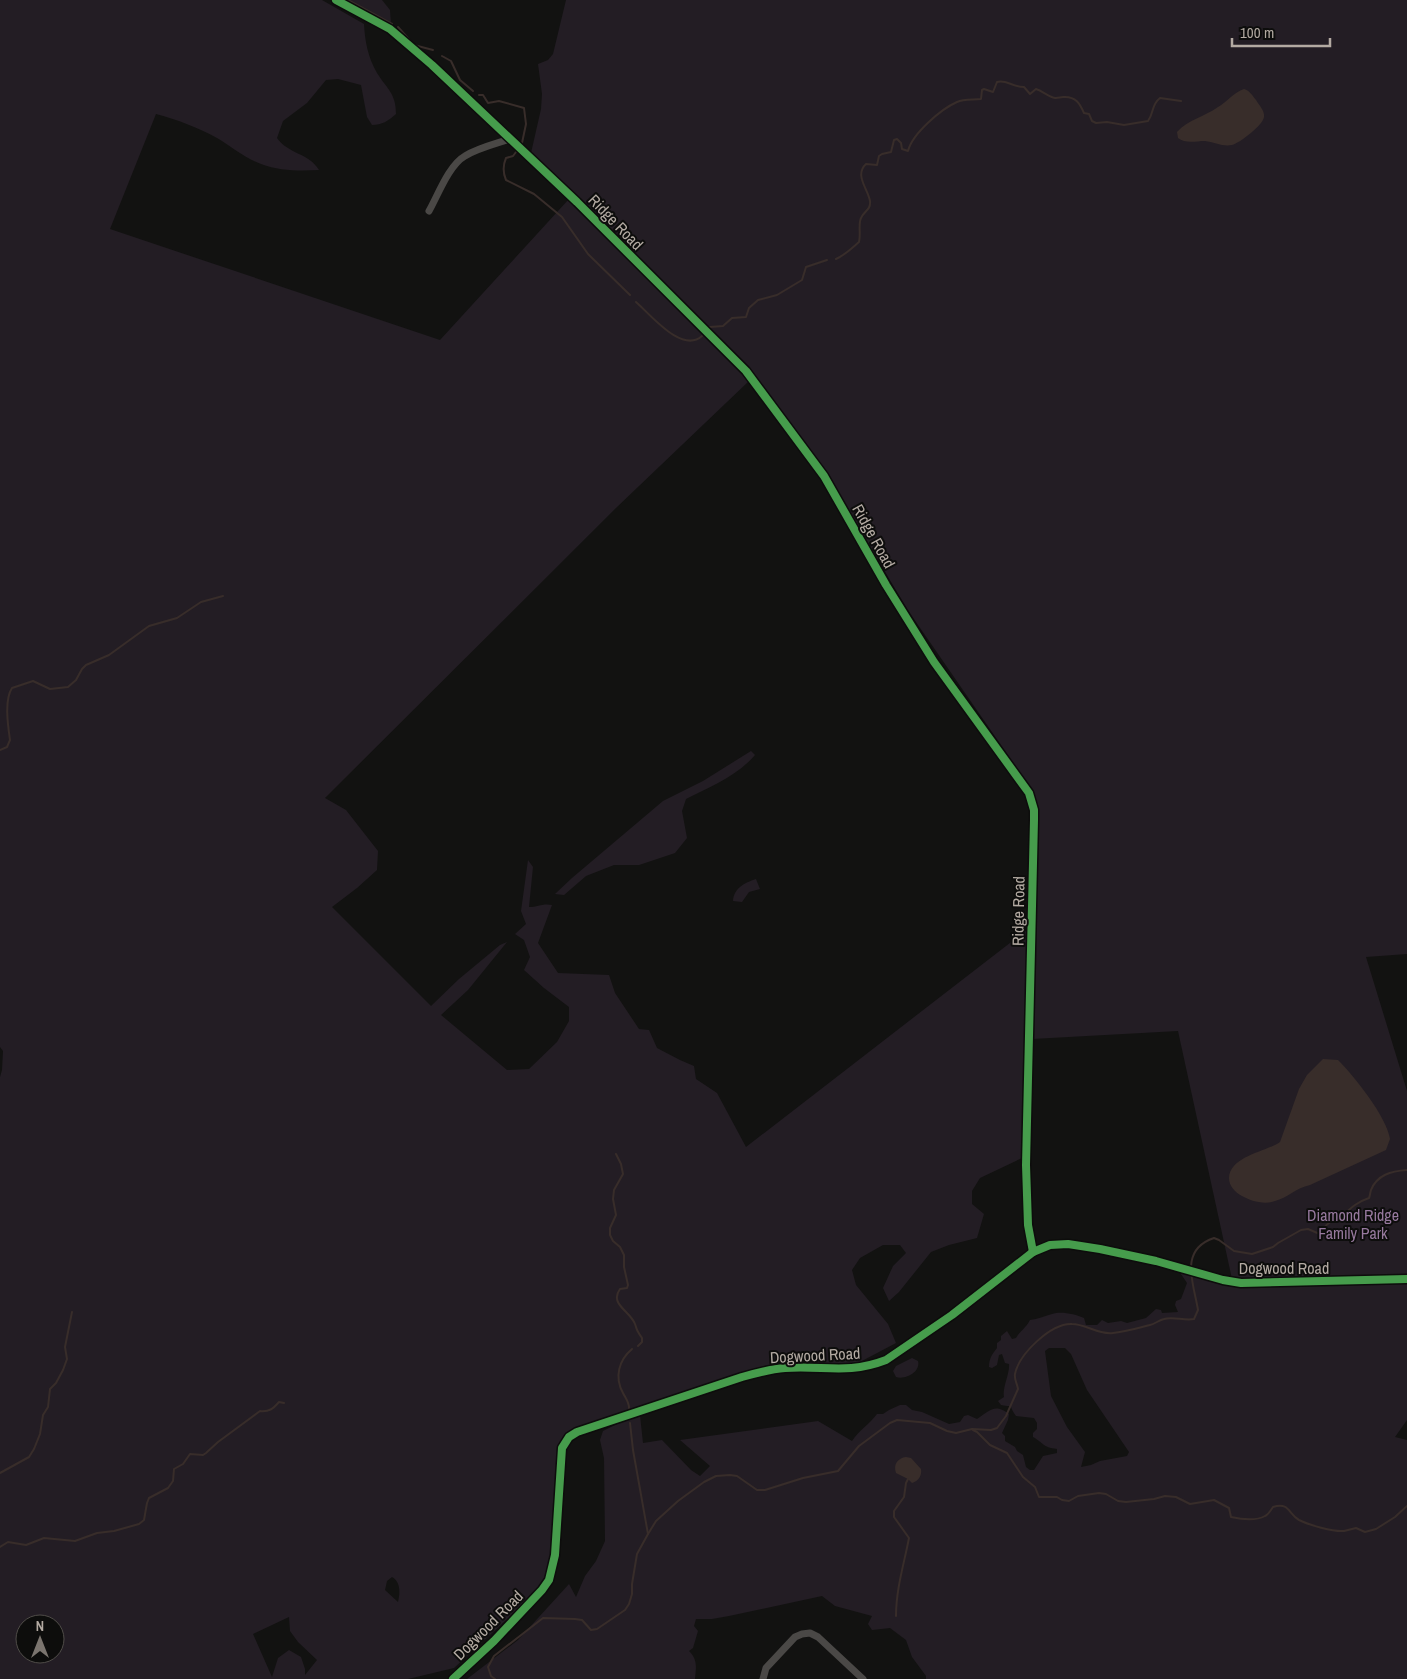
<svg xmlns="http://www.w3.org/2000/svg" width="1407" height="1679" font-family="'Archivo Narrow',sans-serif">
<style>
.green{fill:#231d24;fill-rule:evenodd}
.water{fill:#382d2a}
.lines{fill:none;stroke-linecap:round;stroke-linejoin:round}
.stream{stroke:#382d2a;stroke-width:2}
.minor{stroke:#4a4846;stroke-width:7}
.cycleway-casing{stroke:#0d0d0c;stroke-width:11}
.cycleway{stroke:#469c4c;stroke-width:8}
.labels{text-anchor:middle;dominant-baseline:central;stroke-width:4;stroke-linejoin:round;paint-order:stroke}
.street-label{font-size:16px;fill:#b3aaa2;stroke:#0d0d0c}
.park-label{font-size:16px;fill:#97799e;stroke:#0d0d0c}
</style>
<rect width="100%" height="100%" fill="#121211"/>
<g class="green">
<path d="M 0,0 L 322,0 L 364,24 C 365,42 368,57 377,73 C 387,89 396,93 396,114 C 388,121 382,125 372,125 L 367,117 L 361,85 L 338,79 L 326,80 L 307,103 L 283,121 L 277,138 C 288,154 309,153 319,170 C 299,171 280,171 261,164 C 245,158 232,147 217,138 C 197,127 178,120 156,114 L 110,229 L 440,340 L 569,199 L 735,364 L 749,381 L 617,507 L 325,798 L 346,810 L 378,851 L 377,870 L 357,888 L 332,907 L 431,1006 L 459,979 L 500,945 L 507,942 L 468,990 L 441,1015 L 507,1070 L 529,1069 L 557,1042 L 569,1021 L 569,1007 L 544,988 L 524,970 L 530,957 L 524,940 L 515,934 L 526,924 L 521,911 L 528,860 L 533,867 L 529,907 C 538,907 543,903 552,905 L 538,943 L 558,973 L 609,975 L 615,993 L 639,1029 L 649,1030 L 657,1048 L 680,1060 L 694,1066 L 696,1079 L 717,1093 L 746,1147 L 1028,929 L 1022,1158 L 980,1178 L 972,1191 L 972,1204 L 984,1214 L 977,1238 L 949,1245 L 931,1252 L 899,1292 L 889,1301 L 883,1288 L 893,1266 L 906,1253 L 900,1245 L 883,1245 L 860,1258 L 852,1270 L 856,1285 L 888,1324 L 896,1343 L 860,1362 L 862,1364 L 845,1365 L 768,1365 L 727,1377 L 567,1433 L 559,1443 L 553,1542 L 550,1567 L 545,1580 L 527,1601 L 454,1668 L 408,1679 L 0,1679 L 0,1077 L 2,1070 L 3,1051 L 0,1047 ZM 392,1577 C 401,1582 400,1593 398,1602 L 385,1590 L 387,1581 ZM 289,1617 L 290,1631 L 298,1642 L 317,1660 L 305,1675 L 305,1669 L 301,1657 L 289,1650 L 278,1658 L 272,1677 L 253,1634 ZM 25,1624 L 55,1624 L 55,1654 L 25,1654 Z"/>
<path d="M 343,0 L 382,0 L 390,10 L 391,25 Z"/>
<path d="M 566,0 L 1407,0 L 1407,954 L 1366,957 L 1407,1091 L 1407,1276 L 1258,1281 L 1232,1279 L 1178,1031 L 1032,1039 L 1038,813 L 1034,795 L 1030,787 L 907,609 L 828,475 L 757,379 L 748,369 L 531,153 L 541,109 L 542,94 L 538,64 L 548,60 L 553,54 Z"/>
<path d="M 751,751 L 755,755 C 737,776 710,787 686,799 L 682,811 L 687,838 L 675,853 L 639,865 L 614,865 L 586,876 L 564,895 L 555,894 L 572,878 L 663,801 L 703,781 Z"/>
<path d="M 756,879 L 760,889 L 749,892 L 742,902 L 733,901 C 734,888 744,883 756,879 Z"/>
<path d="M 1182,1272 L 1224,1283 L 1256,1286 L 1407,1282 L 1407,1420 L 1395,1437 L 1407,1440 L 1407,1679 L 926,1679 L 926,1676 L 912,1657 L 906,1640 L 890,1628 L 872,1630 L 868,1624 L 872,1616 L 835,1606 L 822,1596 L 729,1616 L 712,1619 L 696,1619 L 694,1626 L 698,1631 L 693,1648 L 689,1651 C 698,1660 696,1667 695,1679 L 467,1679 L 518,1640 L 569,1584 L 576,1597 L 585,1576 L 596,1561 L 605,1541 L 604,1458 L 600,1440 L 603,1431 L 623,1421 L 640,1415 L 643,1443 L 662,1440 L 691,1470 L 700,1476 L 710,1466 L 680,1440 L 818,1421 L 852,1441 C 859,1430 869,1425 877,1414 L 883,1414 L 889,1410 L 900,1405 L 906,1405 L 912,1410 L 922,1412 L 949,1424 L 960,1422 L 964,1416 L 968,1415 L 977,1419 C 990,1411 994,1403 1009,1414 L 1008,1420 L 1002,1433 L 1005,1436 L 1005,1441 L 1015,1447 L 1017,1451 L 1023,1455 L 1026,1467 L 1030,1470 L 1034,1470 L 1043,1456 L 1057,1453 L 1057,1449 C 1042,1447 1044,1443 1033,1437 L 1033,1433 L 1037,1429 L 1037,1423 L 1034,1418 L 1016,1416 C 1007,1403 1016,1408 1001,1405 L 998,1401 L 1004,1397 C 1002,1388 1010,1373 1009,1364 L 1005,1363 L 1002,1354 L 999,1355 L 997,1365 L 992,1368 L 989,1367 C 989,1359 992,1354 997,1348 L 997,1343 L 1001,1340 L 1001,1336 L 1007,1331 L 1012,1339 L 1016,1338 C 1020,1331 1026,1328 1030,1320 C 1038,1319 1044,1316 1052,1314 C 1061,1311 1075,1314 1084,1318 L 1086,1325 L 1097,1325 L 1102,1320 L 1108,1323 L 1121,1321 L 1127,1323 L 1146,1318 L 1156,1309 L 1161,1310 L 1162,1313 L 1178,1312 L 1175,1305 L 1176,1301 L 1181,1299 L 1187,1283 L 1181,1274 ZM 1049,1348 L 1065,1348 L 1071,1354 L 1087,1390 L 1129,1452 L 1127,1456 L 1100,1461 L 1091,1465 L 1081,1467 L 1085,1452 L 1067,1427 L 1051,1396 L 1045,1351 Z"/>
<path d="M 912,1358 L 918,1361 C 921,1372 905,1380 896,1377 L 893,1371 L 896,1366 Z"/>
</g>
<g class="water">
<path d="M 1244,89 C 1250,91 1252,95 1256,100 C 1259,105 1265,111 1264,117 C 1263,125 1240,143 1232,145 C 1223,147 1214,142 1205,141 C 1196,141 1185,144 1178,138 L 1177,132 C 1189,119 1204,117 1218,107 C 1227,102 1234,92 1244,89 Z"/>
<path d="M 1323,1059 L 1338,1060 C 1354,1076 1387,1117 1390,1139 L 1386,1150 L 1310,1185 C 1296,1188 1287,1198 1275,1201 C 1264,1205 1251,1201 1242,1196 C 1235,1192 1229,1186 1229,1178 C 1230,1156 1266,1152 1280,1142 L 1299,1089 L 1307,1075 Z"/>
<path d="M 906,1457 L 911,1458 L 921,1469 C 922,1475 919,1481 912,1483 L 908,1479 L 896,1473 C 893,1464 898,1458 906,1457 Z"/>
</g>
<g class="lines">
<g class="stream">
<path d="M 348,0 L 392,24"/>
<path d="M 398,27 L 414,45 L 433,50"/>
<path d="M 442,56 L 451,61 L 460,80 L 473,91"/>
<path d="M 479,95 L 483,95 L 488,103 L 499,101 L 524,108 L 526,124 L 522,143"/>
<path d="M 516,152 L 513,156 L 506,158 C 503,165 503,173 506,180 L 534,194 L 562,217 L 588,254 L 630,295"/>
<path d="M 836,259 C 845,255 852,248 859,242 C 861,234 858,224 861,218 C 864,211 871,210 870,201 C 868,189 854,175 866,164 L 877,165 L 879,156 L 882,154 L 891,152 L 894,140 L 897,139 L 901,143 L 902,149 L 908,151 C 912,134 941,109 957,102 C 964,99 973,100 981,99 L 982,90 L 984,89 L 993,92 L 997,82 C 1006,79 1012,87 1024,87 L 1030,94 L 1036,89 C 1043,91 1048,97 1055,98 C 1056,98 1063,97 1063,97 C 1076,96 1080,104 1084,113 L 1089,114 L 1092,121 L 1096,123 L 1107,122 L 1124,125 L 1148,121 C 1154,113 1151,105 1160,98 L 1181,101"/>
<path d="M 636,302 C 651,315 682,354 702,336"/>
<path d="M 708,329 L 710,327 L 723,326 L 732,318 L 746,317 L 749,308 L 758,300 L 777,295 L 802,280 L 806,267 L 827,260"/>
<path d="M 0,750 L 7,747 L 10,740 C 8,726 4,700 12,688 L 33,681 L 50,689 L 68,687 L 76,680 L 82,669 L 86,665 L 109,655 L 149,626 L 177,618 L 201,602 L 223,596"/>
<path d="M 616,1154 L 621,1164 L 623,1174 L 614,1190 L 613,1199 L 616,1215 L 610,1228 L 610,1235 L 613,1241 L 620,1247 L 624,1255 L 624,1267 L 628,1285 L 627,1288 L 620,1289 C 609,1304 630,1311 635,1324 C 638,1333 636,1329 642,1338 L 642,1342 L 638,1346"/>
<path d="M 629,1408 C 629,1402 626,1399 623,1393 C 614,1377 619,1360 632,1349"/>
<path d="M 630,1423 L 633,1450 L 648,1534"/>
<path d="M 973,1430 L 977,1432 L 990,1445 L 1007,1453 L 1023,1477 L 1035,1487 L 1039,1497 L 1057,1497 L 1062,1500 L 1069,1501 L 1078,1496 L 1099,1493 L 1106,1494 L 1118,1501 L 1126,1502 L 1154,1499 L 1165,1496 L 1176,1497 L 1190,1504 L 1214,1500 L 1229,1508 L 1231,1517 C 1240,1519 1256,1521 1265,1516 C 1268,1515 1271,1510 1273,1507 C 1290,1502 1288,1514 1299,1520 C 1309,1525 1333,1532 1344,1531 C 1348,1530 1352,1529 1356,1528 L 1365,1532 L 1376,1529 L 1395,1517 L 1407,1506"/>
<path d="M 0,1473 L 29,1457 L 34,1449 L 40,1434 L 43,1415 L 48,1407 L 50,1389 L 56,1383 L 63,1370 L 67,1359 L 65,1347 L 72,1312"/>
<path d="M 0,1547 L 8,1542 L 26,1545 L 44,1538 L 75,1541 L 97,1533 L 114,1531 L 139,1524 L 144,1520 L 147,1503 L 149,1498 L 168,1488 L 173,1481 L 174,1469 L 183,1464 L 190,1454 L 203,1455 L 206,1453 L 218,1442 L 260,1411 C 269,1412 273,1409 279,1402 L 284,1403"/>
<path d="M 896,1616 C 896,1589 904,1564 909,1538 L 894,1517 L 894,1511 L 904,1497 L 906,1483 L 908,1479"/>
<path d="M 495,1679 L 491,1676 L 488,1667 L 494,1656 L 543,1618 L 575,1619 L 582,1620 L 591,1630 L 597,1629 L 625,1610 L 629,1604 L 632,1594 L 632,1584 L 637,1554 L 648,1534 L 656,1521 L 678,1501 L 704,1482 L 716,1476 L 730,1475 L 737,1476 L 757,1490 L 765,1490 L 803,1478 L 838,1471 L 859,1446 L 890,1423 L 897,1420 L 930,1423 L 947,1431 L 956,1433 L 972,1429 L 991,1430 L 997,1428 L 1006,1416 L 1018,1389 C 1017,1383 1014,1379 1015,1374 C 1019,1354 1051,1323 1072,1324 C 1086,1324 1098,1335 1113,1333 C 1125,1332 1138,1328 1150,1325 C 1155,1324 1159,1320 1164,1319 C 1173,1316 1184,1321 1194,1319 L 1198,1310 C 1194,1284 1178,1250 1214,1238 L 1219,1240 L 1234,1251 L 1252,1254 L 1273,1247 L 1278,1243 L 1301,1230 L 1308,1229 L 1322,1235 L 1326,1235 L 1325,1227 C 1329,1221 1336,1220 1342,1216 C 1351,1208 1357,1202 1369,1198 C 1370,1196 1370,1193 1371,1190 C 1377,1175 1391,1171 1407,1170"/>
</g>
<g class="minor">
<path d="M 336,0 L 390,29 L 432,65 L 577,202 L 746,371 L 824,476 L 886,585 L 934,662 L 1029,793 L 1034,810 L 1034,820 L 1026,1165 L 1028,1225 L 1033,1252"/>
<path d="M 429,211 C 438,195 449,165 465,156 C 478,148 495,144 510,139"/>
<path d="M 453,1679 L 494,1641 L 542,1590 L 549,1580 L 555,1555 L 562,1448 L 569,1437 L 577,1432 L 742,1377 C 756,1373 770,1369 785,1368 C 823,1365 847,1375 886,1360 L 952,1315 L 1033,1252 L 1050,1245 L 1068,1244 L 1100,1249 L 1156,1261 L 1223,1280 L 1241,1283 L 1407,1279"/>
<path d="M 763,1679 L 766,1668 L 795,1637 L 802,1634 L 810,1633 L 818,1637 L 863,1679"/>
</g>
<defs>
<g id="cycleway">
<path d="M 336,0 L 390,29 L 432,65 L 577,202 L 746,371 L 824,476 L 886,585 L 934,662 L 1029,793 L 1034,810 L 1034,820 L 1026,1165 L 1028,1225 L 1033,1252"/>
<path d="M 453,1679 L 494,1641 L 542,1590 L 549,1580 L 555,1555 L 562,1448 L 569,1437 L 577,1432 L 742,1377 C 756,1373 770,1369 785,1368 C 823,1365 847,1375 886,1360 L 952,1315 L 1033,1252 L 1050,1245 L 1068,1244 L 1100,1249 L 1156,1261 L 1223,1280 L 1241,1283 L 1407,1279"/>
</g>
</defs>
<use href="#cycleway" class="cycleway-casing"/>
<use href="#cycleway" class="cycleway"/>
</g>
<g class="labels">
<g class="street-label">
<text transform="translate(616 222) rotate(46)">Ridge Road</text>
<text transform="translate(874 536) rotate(61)">Ridge Road</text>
<text transform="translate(1018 911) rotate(-89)">Ridge Road</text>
<text x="1284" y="1268">Dogwood Road</text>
<text transform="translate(815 1355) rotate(-3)">Dogwood Road</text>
<text transform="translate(488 1625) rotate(-45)">Dogwood Road</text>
</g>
<g class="park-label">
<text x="1353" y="1215">Diamond Ridge<tspan x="1353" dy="18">Family Park</tspan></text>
</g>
</g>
<g transform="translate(40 1639)"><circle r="24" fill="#0d0d0c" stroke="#4f4c48"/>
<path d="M0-4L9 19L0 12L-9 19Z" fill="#7b756f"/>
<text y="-8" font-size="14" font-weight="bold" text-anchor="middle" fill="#b3aaa2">N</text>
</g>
<path d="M1232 38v8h98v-8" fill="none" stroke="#b3aaa2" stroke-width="2.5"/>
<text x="1240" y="38" font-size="15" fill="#b3aaa2" stroke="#0d0d0c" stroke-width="4" paint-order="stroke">100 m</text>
</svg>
